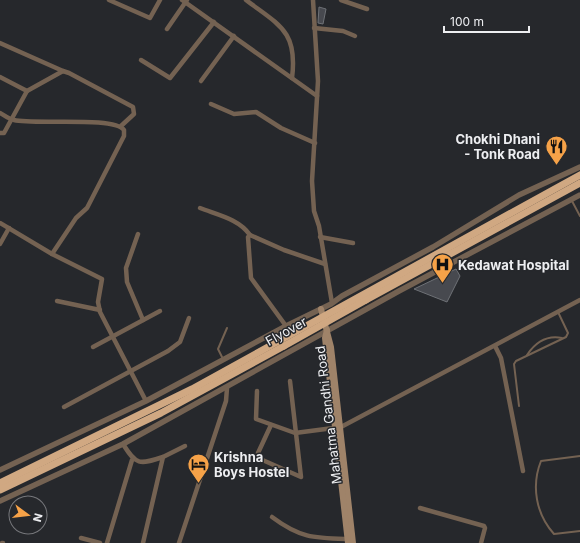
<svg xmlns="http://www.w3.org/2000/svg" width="580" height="543" font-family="Inter,sans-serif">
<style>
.building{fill:#47494f;stroke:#6e7176}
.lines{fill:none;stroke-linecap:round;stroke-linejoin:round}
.service{stroke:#746252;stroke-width:2}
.minor{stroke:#746252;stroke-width:4.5}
.tertiary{stroke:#746252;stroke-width:5.5}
.secondary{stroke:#9f8369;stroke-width:6}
.trunk{stroke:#d0a882;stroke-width:7}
.trunk-bridge{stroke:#d0a882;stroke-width:7}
.labels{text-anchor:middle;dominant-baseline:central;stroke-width:3;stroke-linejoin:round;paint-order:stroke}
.poi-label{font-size:13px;font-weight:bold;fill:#edeef1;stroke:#26282c;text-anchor:start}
.street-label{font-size:13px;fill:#edeef1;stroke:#26282c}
</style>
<rect width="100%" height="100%" fill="#26282c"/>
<g class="building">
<path d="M 319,7 L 326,9 L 323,24 L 318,23 Z"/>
<path d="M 456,269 L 460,276 L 447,302 L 414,289 Z"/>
</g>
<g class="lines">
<g class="service">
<path d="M 572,201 L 580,216"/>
<path d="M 527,355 C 535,343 547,335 562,338"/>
<path d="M 223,359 L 218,349 L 227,328"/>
<path d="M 519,406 L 514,364 L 516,361 L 566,337 L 568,333 L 558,312"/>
<path d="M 580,456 L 541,461 C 531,486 536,514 554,534 L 580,531"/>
</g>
<g class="minor">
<path d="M 109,0 L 150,18 L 160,0"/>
<path d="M 182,0 L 317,96"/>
<path d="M 246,0 C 279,25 298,31 292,78"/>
<path d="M 313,0 L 318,81 L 312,181 L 314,211 L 319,226 L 332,303"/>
<path d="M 341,0 L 367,9"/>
<path d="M 314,28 L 343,31 L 355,36"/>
<path d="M 167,29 L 187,0"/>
<path d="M 0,43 L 63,71"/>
<path d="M 141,60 L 170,78 L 214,22"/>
<path d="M 0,77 L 27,91 L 4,133 L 0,133"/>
<path d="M 201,81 L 234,36"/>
<path d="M 27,91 L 63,71 L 69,73 L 133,107 L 134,114 L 121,126"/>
<path d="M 211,104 L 234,114 L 256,112 L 281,128 L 315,143"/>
<path d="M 0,113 C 4,115 9,119 14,120 C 35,125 114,116 124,130 L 124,136 L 87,208 L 76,218 L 52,254"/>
<path d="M 200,208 C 218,215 239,219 250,235"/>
<path d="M 0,223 L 52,254 L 102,279 L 98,302 L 100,312 L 146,401"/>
<path d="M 138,234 L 126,268 L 127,282 L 143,320"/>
<path d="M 320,237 L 353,243"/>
<path d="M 0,244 L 9,228"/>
<path d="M 57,301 L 100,310"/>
<path d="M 286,326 L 251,278 L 248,237 L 250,235 L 284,250 L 325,264"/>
<path d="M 495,346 L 501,358 L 523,471"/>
<path d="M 93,347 L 160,311"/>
<path d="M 257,391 L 256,419 L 295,433 L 341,427 L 580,300"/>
<path d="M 64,407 L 168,351 L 180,342 L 189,318"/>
<path d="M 271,425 L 258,453 L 258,458 L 301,477 L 290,381"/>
<path d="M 123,444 C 136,465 139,465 163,457 L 143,543"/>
<path d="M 163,457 L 185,446"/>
<path d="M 420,508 L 484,526 L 485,528 L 481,543"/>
<path d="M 272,517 C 300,538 314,538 347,539"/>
<path d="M 81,538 L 100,543"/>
<path d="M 2,543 L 3,543"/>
<path d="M 107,543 L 132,460"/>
<path d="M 179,543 L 226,401 L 227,388"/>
</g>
<g class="tertiary">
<path d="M 0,470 L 146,401 L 286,326 L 331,304 L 342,296 L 433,247 L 519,195 L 580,167"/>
<path d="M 0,501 L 123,444 L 399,291 L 580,195"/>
</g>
<g class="secondary">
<path d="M 321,309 L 331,347 L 353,543"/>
<path d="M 327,330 L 325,338 L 348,543"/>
</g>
<g class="trunk">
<path d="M 366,300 L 580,183"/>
<path d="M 0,483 L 192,389 L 580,175"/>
<path d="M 0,490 L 161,413 L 284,346"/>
</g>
<path class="trunk-bridge" d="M 284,346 L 366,300"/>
</g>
<defs>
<symbol id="restaurant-pin" viewBox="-11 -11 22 30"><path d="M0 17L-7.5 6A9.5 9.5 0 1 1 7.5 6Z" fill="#f6a248" stroke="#26282c"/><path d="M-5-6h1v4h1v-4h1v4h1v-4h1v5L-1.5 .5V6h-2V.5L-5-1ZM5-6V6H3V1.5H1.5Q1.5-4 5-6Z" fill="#111"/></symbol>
<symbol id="hospital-pin" viewBox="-11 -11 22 30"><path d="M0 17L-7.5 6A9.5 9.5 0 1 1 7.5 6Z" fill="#f6a248" stroke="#26282c"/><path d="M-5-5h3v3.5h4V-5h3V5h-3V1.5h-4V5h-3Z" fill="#111"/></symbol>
<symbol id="hotel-pin" viewBox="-11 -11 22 30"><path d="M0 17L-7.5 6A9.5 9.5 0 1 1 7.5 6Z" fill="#f6a248" stroke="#26282c"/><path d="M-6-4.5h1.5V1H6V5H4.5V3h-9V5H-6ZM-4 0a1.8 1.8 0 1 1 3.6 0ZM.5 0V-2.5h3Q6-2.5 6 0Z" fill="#111"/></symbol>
</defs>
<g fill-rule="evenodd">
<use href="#restaurant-pin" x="544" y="134" width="25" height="34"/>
<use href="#hospital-pin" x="430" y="252" width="25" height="34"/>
<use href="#hotel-pin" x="186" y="452" width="25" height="34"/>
</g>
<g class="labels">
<g class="poi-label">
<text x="540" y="139" text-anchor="end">Chokhi Dhani<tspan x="540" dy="15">- Tonk Road</tspan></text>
<text x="458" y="265">Kedawat Hospital</text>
<text x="214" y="457">Krishna<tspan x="214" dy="15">Boys Hostel</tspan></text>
</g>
<g class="street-label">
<text transform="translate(286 331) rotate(-29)">Flyover</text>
<text transform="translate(328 415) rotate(-97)">Mahatma Gandhi Road</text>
</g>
</g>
<g transform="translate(28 515) rotate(105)"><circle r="19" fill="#26282c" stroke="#76777b"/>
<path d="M0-3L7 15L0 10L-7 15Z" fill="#f6a248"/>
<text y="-6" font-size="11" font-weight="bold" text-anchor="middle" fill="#edeef1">N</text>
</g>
<path d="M444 26v6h85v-6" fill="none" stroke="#edeef1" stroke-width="2"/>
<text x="450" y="26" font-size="12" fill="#edeef1" stroke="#26282c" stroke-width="3" paint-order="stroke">100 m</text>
</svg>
